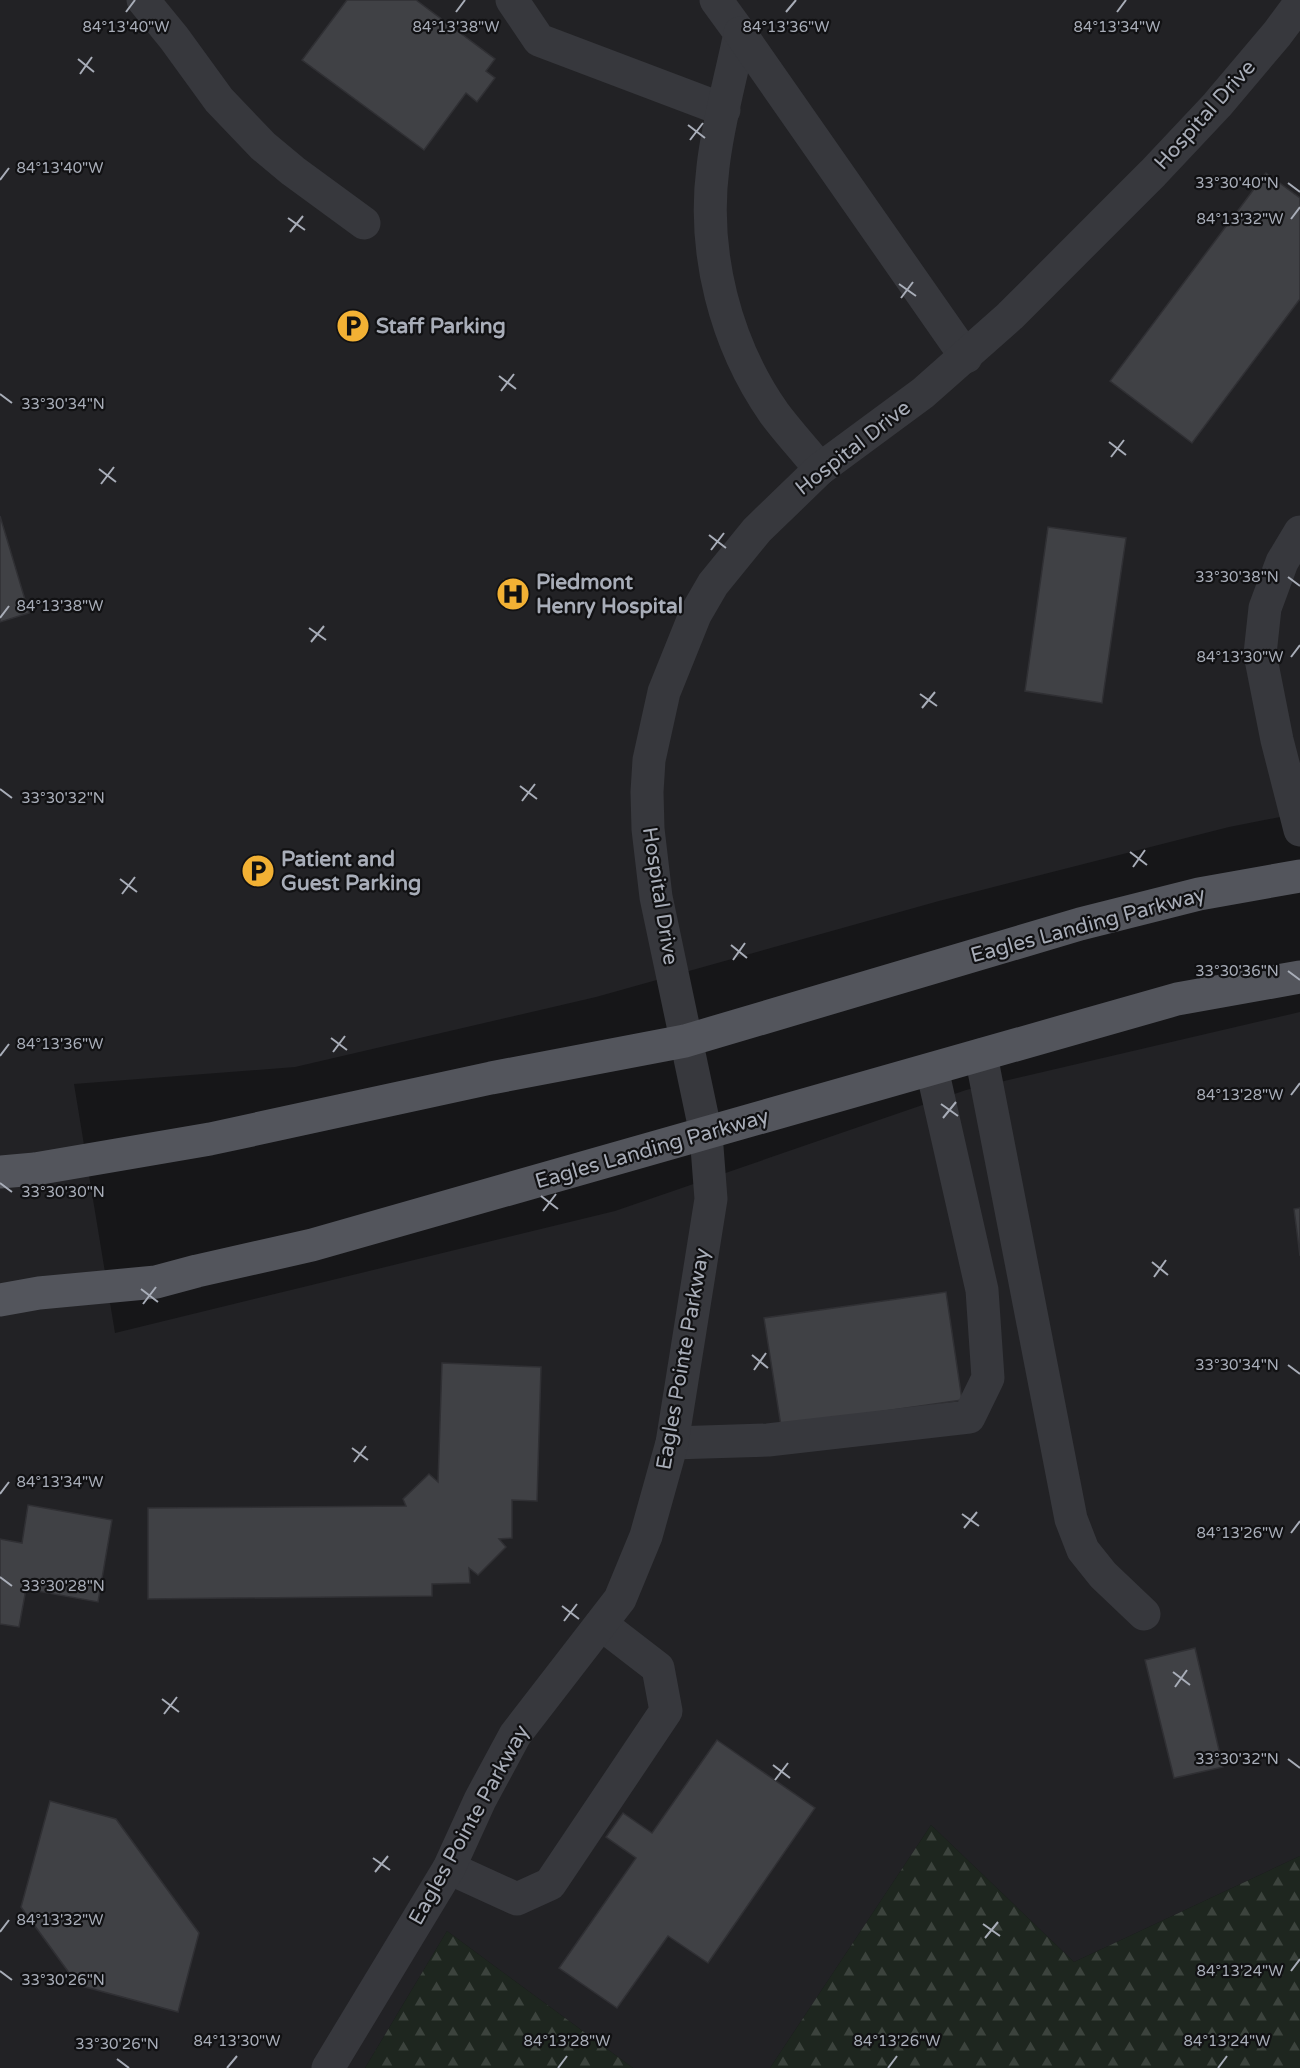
<svg xmlns="http://www.w3.org/2000/svg" width="1300" height="2068" font-family="'Varela Round',sans-serif">
<style>
.built{fill:#222225}
.forest{fill:url(#forest-firs)}
.building{fill:#404145;stroke:#303034;stroke-width:1.5}
.lines{fill:none;stroke-linecap:round;stroke-linejoin:round}
.minor{stroke:#37383d;stroke-width:33}
.major{stroke:#53555c;stroke-width:33}
.ticks{fill:none;stroke:#a8adb8;stroke-width:2}
.labels{text-anchor:middle;dominant-baseline:central;stroke-width:4.5;stroke-linejoin:round;paint-order:stroke}
.street-label{font-size:21px;fill:#a8adb8;stroke:#111113}
.poi-label{font-size:21px;font-weight:bold;fill:#a8adb8;stroke:#111113;text-anchor:start}
.ticks-label{font-size:15px;text-anchor:middle;fill:#a8adb8;stroke:#111113;stroke-width:4.5;stroke-linejoin:round;paint-order:stroke}
</style>
<defs>
<pattern id="forest-firs" width="22" height="20" patternUnits="userSpaceOnUse" patternTransform="scale(1.5)"><rect width="22" height="20" fill="#1e261f"/><path d="M5 1l3.5 6h-7zM16 11l3.5 6h-7z" fill="#3c433d"/></pattern>
</defs>
<rect width="100%" height="100%" fill="#161618"/>
<path class="built" d="M 0,0 L 1300,0 L 1300,813 L 1229,827 L 939,901 L 596,997 L 295,1067 L 74,1084 L 115,1333 L 615,1211 L 966,1090 L 1300,1012 L 1300,1856 L 1074,1962 L 931,1825 L 770,2068 L 633,2068 L 447,1931 L 365,2068 L 0,2068 Z"/>
<g class="forest">
<path d="M 931,1825 L 1074,1962 L 1300,1856 L 1300,2068 L 770,2068 Z"/>
<path d="M 447,1931 L 633,2068 L 365,2068 Z"/>
</g>
<g class="building">
<path d="M 347,0 L 416,0 L 495,59 L 486,71 L 495,78 L 477,102 L 466,93 L 424,150 L 302,60 Z"/>
<path d="M 1266,173 L 1300,198 L 1300,299 L 1192,443 L 1110,381 Z"/>
<path d="M 0,516 L 29,613 L 0,622 Z"/>
<path d="M 1048,527 L 1126,538 L 1102,703 L 1025,691 Z"/>
<path d="M 1300,1208 L 1300,1256 L 1294,1209 Z"/>
<path d="M 946,1292 L 962,1400 L 781,1426 L 764,1318 Z"/>
<path d="M 442,1363 L 541,1367 L 537,1501 L 512,1500 L 512,1538 L 499,1539 L 506,1547 L 478,1575 L 469,1568 L 470,1583 L 432,1584 L 432,1596 L 148,1599 L 148,1508 L 406,1506 L 403,1499 L 429,1474 L 438,1482 Z"/>
<path d="M 28,1505 L 112,1520 L 98,1602 L 26,1589 L 19,1627 L 0,1624 L 0,1539 L 22,1543 Z"/>
<path d="M 1195,1648 L 1223,1767 L 1174,1778 L 1145,1660 Z"/>
<path d="M 717,1740 L 815,1808 L 708,1963 L 668,1936 L 617,2008 L 559,1968 L 636,1858 L 606,1837 L 623,1813 L 652,1833 Z"/>
<path d="M 50,1801 L 116,1819 L 199,1933 L 178,2012 L 78,1985 L 21,1907 Z"/>
</g>
<g class="lines">
<g class="minor">
<path d="M 143,0 L 174,38 L 219,100 L 263,146 L 293,171 L 364,223"/>
<path d="M 512,0 L 539,40 L 724,110"/>
<path d="M 716,0 L 740,33 C 731,78 718,122 713,167 C 702,252 725,343 774,413 C 788,432 805,450 820,469"/>
<path d="M 740,33 L 966,357"/>
<path d="M 1300,532 L 1282,562 L 1265,608 L 1260,654 L 1277,740 L 1300,830"/>
<path d="M 981,1055 L 1071,1519 L 1083,1550 L 1103,1575 L 1144,1614"/>
<path d="M 672,1443 L 768,1440 L 969,1417 L 988,1378 L 982,1290 L 932,1069"/>
<path d="M 449,1868 L 517,1899 L 550,1884 L 666,1711 L 658,1668 L 601,1624"/>
<path d="M 328,2068 L 449,1868 L 480,1800 L 515,1735 L 620,1599 L 646,1536 L 672,1443 L 711,1199 L 706,1134 L 656,897 L 648,829 L 647,792 L 649,760 L 664,692 L 695,615 L 713,584 L 757,530 L 820,469 L 923,393 L 1010,316 L 1153,173 L 1217,105 L 1277,34 L 1300,3"/>
</g>
<g class="major">
<path d="M 0,1172 L 35,1169 L 210,1139 L 491,1078 L 685,1041 L 1080,924 L 1199,894 L 1300,876"/>
<path d="M 0,1300 L 39,1293 L 156,1282 L 197,1271 L 312,1245 L 1177,999 L 1300,977"/>
</g>
</g>
<path class="ticks" d="M 126,12 L 135,0M 456,12 L 465,0M 786,12 L 796,0M 1117,12 L 1126,0M 78,59 L 94,72M 80,74 L 92,57M 688,125 L 705,138M 690,140 L 703,123M 0,180 L 9,168M 1288,183 L 1300,192M 288,218 L 305,230M 1291,219 L 1300,207M 290,232 L 303,216M 899,284 L 916,296M 901,298 L 913,282M 499,376 L 516,389M 501,391 L 514,374M 0,394 L 12,403M 1109,442 L 1126,455M 1111,457 L 1124,440M 99,469 L 116,482M 101,484 L 114,467M 709,535 L 726,548M 711,550 L 724,533M 1288,577 L 1300,586M 0,618 L 9,606M 309,628 L 326,640M 311,642 L 324,626M 1291,657 L 1300,645M 920,694 L 937,706M 922,708 L 935,692M 520,786 L 537,799M 0,789 L 12,798M 522,801 L 535,784M 1130,852 L 1147,865M 1133,867 L 1145,850M 120,879 L 137,892M 122,894 L 135,877M 731,945 L 747,958M 733,960 L 745,943M 1288,971 L 1300,980M 331,1038 L 347,1050M 333,1052 L 345,1036M 0,1056 L 9,1044M 1291,1095 L 1300,1083M 941,1104 L 958,1116M 943,1118 L 956,1102M 0,1183 L 12,1192M 541,1196 L 558,1209M 543,1211 L 556,1194M 1152,1262 L 1168,1275M 1154,1277 L 1166,1260M 141,1289 L 158,1302M 143,1304 L 156,1287M 752,1355 L 768,1368M 1288,1365 L 1300,1374M 754,1370 L 766,1353M 352,1448 L 368,1460M 354,1462 L 366,1446M 0,1494 L 9,1482M 962,1514 L 979,1526M 964,1528 L 977,1512M 1291,1533 L 1300,1521M 0,1577 L 12,1586M 562,1606 L 579,1619M 564,1621 L 577,1604M 1173,1672 L 1190,1685M 1175,1687 L 1187,1670M 162,1699 L 179,1712M 164,1714 L 177,1697M 1288,1759 L 1300,1768M 773,1765 L 790,1778M 775,1780 L 788,1763M 373,1858 L 390,1870M 375,1872 L 388,1856M 983,1924 L 1000,1936M 0,1932 L 9,1920M 985,1938 L 998,1922M 0,1971 L 12,1980M 1291,1971 L 1300,1959M 117,2059 L 129,2068M 227,2068 L 237,2056M 558,2068 L 567,2056M 888,2068 L 897,2056M 1218,2068 L 1227,2056"/>
<defs>
<symbol id="parking-disc" viewBox="-11 -11 22 22"><circle r="9.5" fill="#f2b134" stroke="#111113"/><path d="M-3.5-5.5H1a3.5 3.5 0 0 1 0 7H-1V5.5H-3.5ZM-1-3.4V-.6H.8a1.4 1.4 0 0 0 0-2.8Z" fill="#111"/></symbol>
<symbol id="hospital-disc" viewBox="-11 -11 22 22"><circle r="9.5" fill="#f2b134" stroke="#111113"/><path d="M-5-5h3v3.5h4V-5h3V5h-3V1.5h-4V5h-3Z" fill="#111"/></symbol>
</defs>
<g fill-rule="evenodd">
<use href="#parking-disc" x="334" y="307" width="38" height="38"/>
<use href="#hospital-disc" x="494" y="575" width="38" height="38"/>
<use href="#parking-disc" x="239" y="852" width="38" height="38"/>
</g>
<g class="labels">
<g class="street-label">
<text transform="translate(1205 115) rotate(-48)">Hospital Drive</text>
<text transform="translate(853 448) rotate(-38)">Hospital Drive</text>
<text transform="translate(660 896) rotate(81)">Hospital Drive</text>
<text transform="translate(1088 925) rotate(-15)">Eagles Landing Parkway</text>
<text transform="translate(652 1149) rotate(-16)">Eagles Landing Parkway</text>
<text transform="translate(683 1359) rotate(-80)">Eagles Pointe Parkway</text>
<text transform="translate(469 1825) rotate(-61)">Eagles Pointe Parkway</text>
</g>
<g class="poi-label">
<text x="376" y="326">Staff Parking</text>
<text x="536" y="582">Piedmont<tspan x="536" dy="24">Henry Hospital</tspan></text>
<text x="281" y="859">Patient and<tspan x="281" dy="24">Guest Parking</tspan></text>
</g>
</g>
<g class="ticks-label">
<text x="126" y="32">84°13'40"W</text>
<text x="456" y="32">84°13'38"W</text>
<text x="786" y="32">84°13'36"W</text>
<text x="1117" y="32">84°13'34"W</text>
<text x="60" y="173">84°13'40"W</text>
<text x="1237" y="188">33°30'40"N</text>
<text x="1240" y="224">84°13'32"W</text>
<text x="63" y="409">33°30'34"N</text>
<text x="1237" y="582">33°30'38"N</text>
<text x="60" y="611">84°13'38"W</text>
<text x="1240" y="662">84°13'30"W</text>
<text x="63" y="803">33°30'32"N</text>
<text x="1237" y="976">33°30'36"N</text>
<text x="60" y="1049">84°13'36"W</text>
<text x="1240" y="1100">84°13'28"W</text>
<text x="63" y="1197">33°30'30"N</text>
<text x="1237" y="1370">33°30'34"N</text>
<text x="60" y="1487">84°13'34"W</text>
<text x="1240" y="1538">84°13'26"W</text>
<text x="63" y="1591">33°30'28"N</text>
<text x="1237" y="1764">33°30'32"N</text>
<text x="60" y="1925">84°13'32"W</text>
<text x="1240" y="1976">84°13'24"W</text>
<text x="63" y="1985">33°30'26"N</text>
<text x="237" y="2046">84°13'30"W</text>
<text x="567" y="2046">84°13'28"W</text>
<text x="897" y="2046">84°13'26"W</text>
<text x="1227" y="2046">84°13'24"W</text>
<text x="117" y="2049">33°30'26"N</text>
</g>
</svg>
